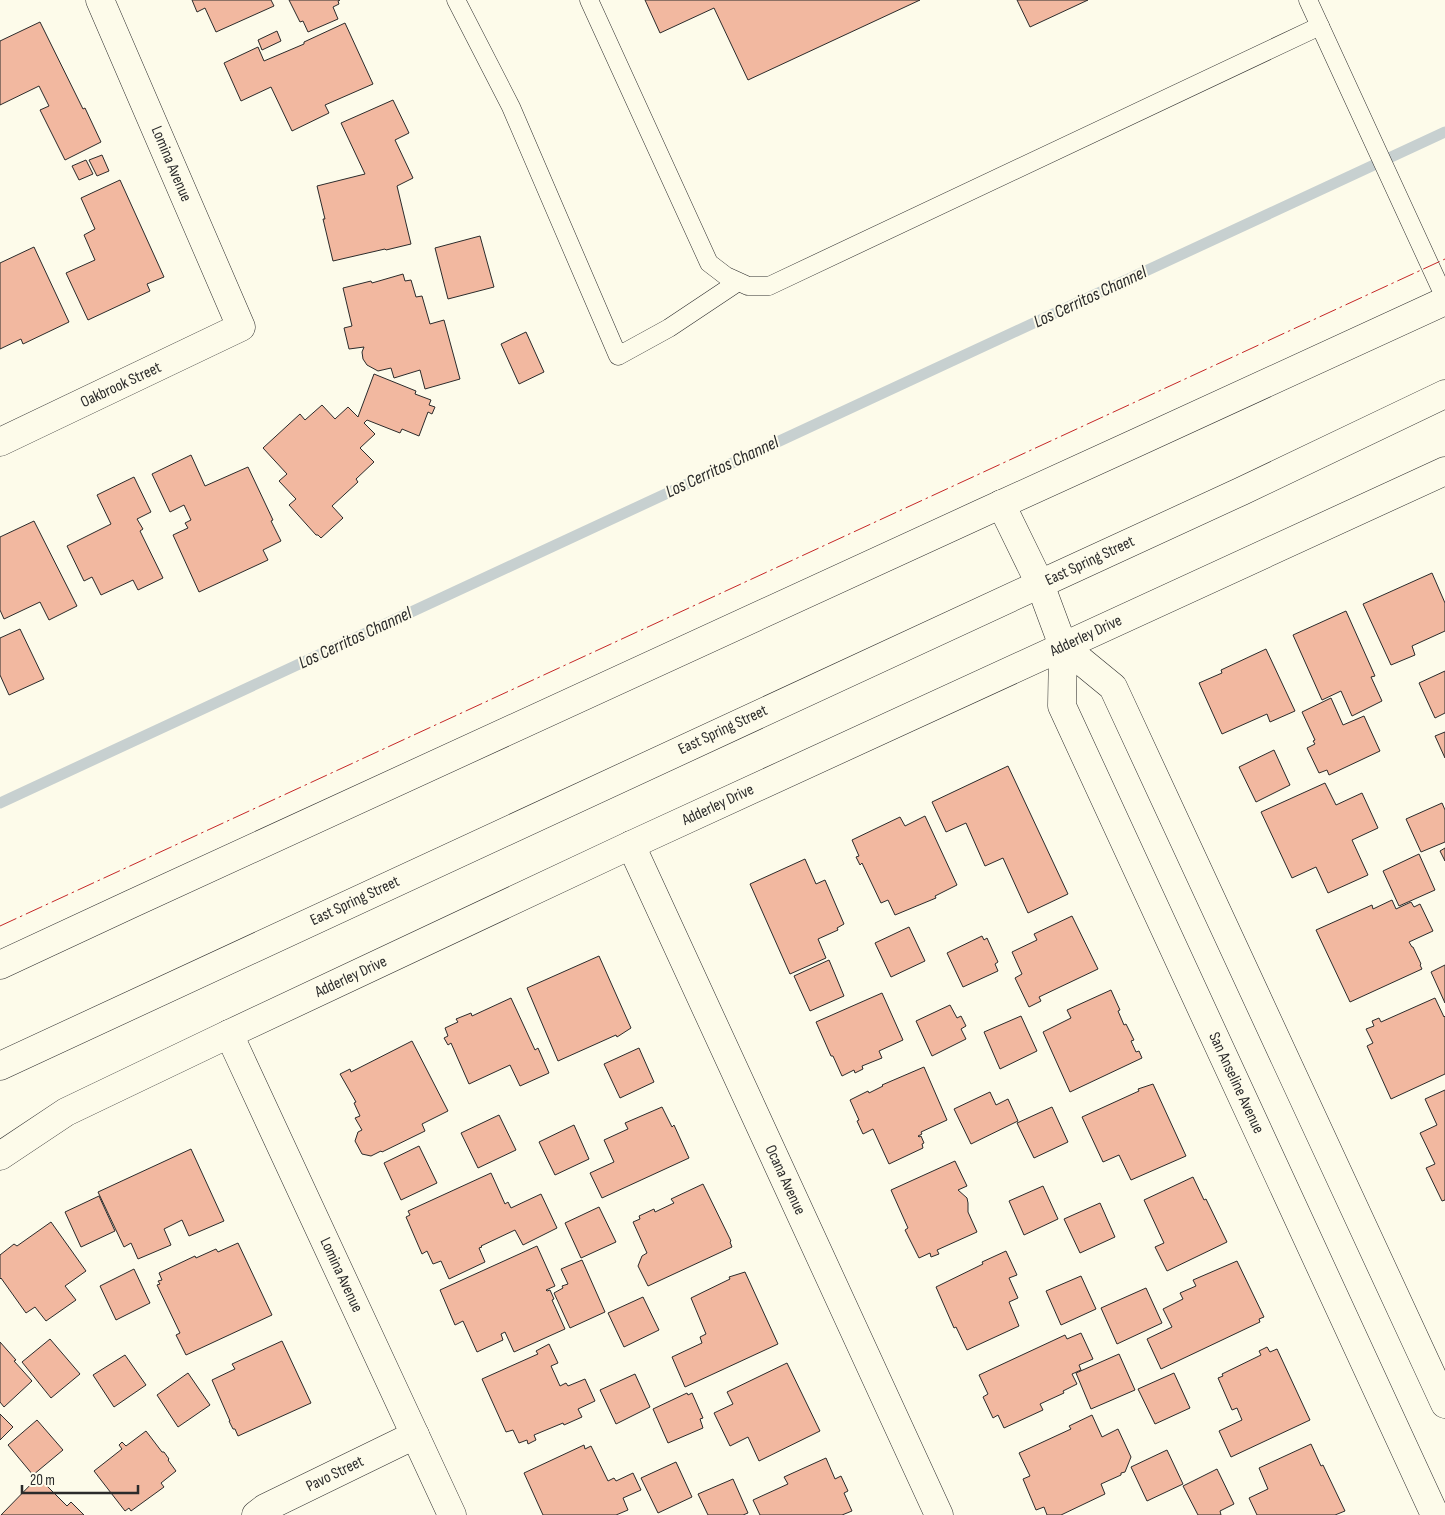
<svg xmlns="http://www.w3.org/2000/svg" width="1445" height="1515" font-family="'Sofia Sans Condensed',sans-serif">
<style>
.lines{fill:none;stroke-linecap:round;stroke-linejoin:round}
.stream{stroke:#c7d0d0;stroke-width:11}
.building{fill:#f2b8a0;stroke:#2b2b2b}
.lane-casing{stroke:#2b2b2b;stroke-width:19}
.street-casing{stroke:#2b2b2b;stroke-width:29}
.secondary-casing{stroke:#2b2b2b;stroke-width:29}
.lane{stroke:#fdfbea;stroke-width:18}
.street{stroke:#fdfbea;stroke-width:28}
.secondary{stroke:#fdfbea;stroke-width:28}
.power{stroke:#c62828;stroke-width:1;stroke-dasharray:18 4 2.5 4;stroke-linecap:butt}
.labels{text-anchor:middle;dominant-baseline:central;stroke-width:4;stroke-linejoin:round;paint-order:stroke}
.street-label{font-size:16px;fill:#2b2b2b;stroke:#fdfbea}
.water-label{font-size:18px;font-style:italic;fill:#2b2b2b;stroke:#fdfbea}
</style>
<rect width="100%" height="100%" fill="#fdfbea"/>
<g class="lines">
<path class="stream" d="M 0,803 L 1445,132"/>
</g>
<g class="building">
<path d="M 192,0 L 271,0 L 274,6 L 216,32 L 205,8 L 197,12 Z"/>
<path d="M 289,0 L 340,0 L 338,1 L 339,4 L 333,7 L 338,19 L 308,32 L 303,21 L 300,22 Z"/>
<path d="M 645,0 L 920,0 L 748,80 L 714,8 L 660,33 Z"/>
<path d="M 1017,0 L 1088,0 L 1030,27 Z"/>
<path d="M 40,22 L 83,109 L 85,108 L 101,142 L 65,160 L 40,110 L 49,106 L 39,86 L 0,105 L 0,41 Z"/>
<path d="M 345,23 L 373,84 L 325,105 L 329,113 L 292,131 L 271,87 L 241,101 L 224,63 L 258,47 L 264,61 L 304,44 L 304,42 Z"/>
<path d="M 277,31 L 281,41 L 262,50 L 258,40 Z"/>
<path d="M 393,100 L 409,133 L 395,140 L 413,178 L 397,186 L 411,244 L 386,250 L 385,249 L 333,261 L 323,219 L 325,219 L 317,186 L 365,174 L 341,123 Z"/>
<path d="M 102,155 L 109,171 L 97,176 L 89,160 Z"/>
<path d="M 86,160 L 93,174 L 79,180 L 72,166 Z"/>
<path d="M 120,180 L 164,277 L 147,284 L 150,291 L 88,320 L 66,273 L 95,260 L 84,235 L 95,229 L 81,198 Z"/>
<path d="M 480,236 L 494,287 L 448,299 L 435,248 Z"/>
<path d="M 34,247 L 69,322 L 23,344 L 21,339 L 0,349 L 0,263 Z"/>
<path d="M 403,274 L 405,281 L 411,280 L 416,297 L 422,296 L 430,324 L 444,320 L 460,379 L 425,389 L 420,370 L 394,378 L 391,368 L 378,371 L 367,365 L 363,359 L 362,352 L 364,347 L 349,349 L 344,328 L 352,326 L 343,288 L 371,281 L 372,283 Z"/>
<path d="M 526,332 L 544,372 L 519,384 L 501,344 Z"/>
<path d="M 374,374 L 416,391 L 415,394 L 431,400 L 429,405 L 435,407 L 432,414 L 428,412 L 419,436 L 402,429 L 400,433 L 367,420 L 364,423 L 375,434 L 360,448 L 374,462 L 356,479 L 358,482 L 332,506 L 343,518 L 321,538 L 318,535 L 316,535 L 289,505 L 296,499 L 279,481 L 287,474 L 263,448 L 300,414 L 305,420 L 322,405 L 335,419 L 348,407 L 358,417 Z"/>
<path d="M 191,455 L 205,486 L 248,467 L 273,520 L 271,521 L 281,541 L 263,550 L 268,560 L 199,592 L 173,535 L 188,528 L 185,523 L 191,520 L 184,505 L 170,512 L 152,474 Z"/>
<path d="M 134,477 L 151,512 L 137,519 L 143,529 L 140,531 L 163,578 L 138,590 L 133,580 L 101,595 L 92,577 L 84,581 L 67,546 L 111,524 L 97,495 Z"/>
<path d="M 34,521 L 77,606 L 49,620 L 40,602 L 4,619 L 0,610 L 0,537 Z"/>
<path d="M 1432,573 L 1445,603 L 1445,631 L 1412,646 L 1415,655 L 1391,665 L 1363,604 Z"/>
<path d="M 1346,611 L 1375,676 L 1371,677 L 1382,701 L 1352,716 L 1341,691 L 1322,700 L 1293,635 Z"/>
<path d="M 20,629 L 44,679 L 9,695 L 0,675 L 0,638 Z"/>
<path d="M 1266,649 L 1295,711 L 1270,722 L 1267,714 L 1222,734 L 1199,683 L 1222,673 L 1221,670 Z"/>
<path d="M 1445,671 L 1445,713 L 1435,718 L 1419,683 Z"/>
<path d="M 1331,698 L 1343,725 L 1364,716 L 1380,751 L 1329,775 L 1327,770 L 1319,773 L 1307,748 L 1315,744 L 1313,741 L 1315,740 L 1302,712 Z"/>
<path d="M 1445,732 L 1445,758 L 1435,736 Z"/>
<path d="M 1274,750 L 1290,785 L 1256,802 L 1239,767 Z"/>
<path d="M 1008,766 L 1068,894 L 1028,913 L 1003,858 L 985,866 L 966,823 L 946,832 L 932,802 Z"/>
<path d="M 1325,783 L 1336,805 L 1362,793 L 1378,828 L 1352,840 L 1368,875 L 1328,893 L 1316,867 L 1292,878 L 1261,812 Z"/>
<path d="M 1442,803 L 1445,810 L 1445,842 L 1421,852 L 1406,819 Z"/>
<path d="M 925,816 L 957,885 L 935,896 L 936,898 L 895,915 L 888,900 L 881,903 L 862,863 L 860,865 L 856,857 L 859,856 L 852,840 L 900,817 L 905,826 Z"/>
<path d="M 1445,848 L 1445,861 L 1440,851 Z"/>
<path d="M 1419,854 L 1435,890 L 1399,906 L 1383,871 Z"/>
<path d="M 805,859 L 816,884 L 825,880 L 844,924 L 837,928 L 838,930 L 818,939 L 826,958 L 790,974 L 750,884 Z"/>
<path d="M 1392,900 L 1396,909 L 1411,902 L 1414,907 L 1420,904 L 1433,931 L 1409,942 L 1412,947 L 1413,947 L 1421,964 L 1420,965 L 1422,969 L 1350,1002 L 1316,930 L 1372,905 L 1373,909 Z"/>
<path d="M 1072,916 L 1098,969 L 1039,997 L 1041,1001 L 1029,1007 L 1015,978 L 1022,974 L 1012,952 L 1037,940 L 1034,934 Z"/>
<path d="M 909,927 L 925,961 L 891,977 L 875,943 Z"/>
<path d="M 982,936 L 984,940 L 987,938 L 998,962 L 995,964 L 998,971 L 963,987 L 947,953 Z"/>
<path d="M 599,956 L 631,1028 L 617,1037 L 616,1035 L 558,1061 L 527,988 Z"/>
<path d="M 829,960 L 844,996 L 810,1011 L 794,976 Z"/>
<path d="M 1445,965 L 1445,1003 L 1431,972 Z"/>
<path d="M 1111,990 L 1120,1010 L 1118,1011 L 1124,1025 L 1126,1024 L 1134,1040 L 1131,1041 L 1136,1052 L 1139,1051 L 1142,1058 L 1070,1092 L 1043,1032 L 1071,1018 L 1067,1010 Z"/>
<path d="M 882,993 L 903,1040 L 879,1051 L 882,1058 L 862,1066 L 863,1069 L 855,1073 L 854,1070 L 842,1076 L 833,1056 L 831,1056 L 816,1022 Z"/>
<path d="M 511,998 L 535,1050 L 538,1048 L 549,1073 L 520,1086 L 510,1065 L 469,1084 L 451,1043 L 448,1045 L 444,1038 L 448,1036 L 445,1028 L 458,1022 L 456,1019 L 471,1013 L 472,1016 Z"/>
<path d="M 1435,998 L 1444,1017 L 1445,1016 L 1445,1074 L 1391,1099 L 1367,1046 L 1373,1043 L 1366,1029 L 1374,1026 L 1372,1021 L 1379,1018 L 1381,1022 Z"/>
<path d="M 950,1005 L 957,1018 L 961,1016 L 966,1026 L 961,1029 L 966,1039 L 932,1056 L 916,1021 Z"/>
<path d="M 1021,1016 L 1037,1051 L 1000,1069 L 984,1032 Z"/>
<path d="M 412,1041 L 448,1111 L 422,1124 L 425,1131 L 382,1152 L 381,1151 L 371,1156 L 362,1154 L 355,1141 L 358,1132 L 362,1130 L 355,1118 L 360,1116 L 354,1103 L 356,1102 L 340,1074 L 350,1069 L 351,1072 Z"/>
<path d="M 639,1048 L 654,1082 L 620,1098 L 604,1064 Z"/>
<path d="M 924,1067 L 947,1120 L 921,1132 L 922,1134 L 918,1136 L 919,1137 L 921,1136 L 924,1143 L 922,1144 L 923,1148 L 889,1164 L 873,1129 L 863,1134 L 857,1121 L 859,1120 L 850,1100 L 868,1091 L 869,1093 L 883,1086 L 882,1085 Z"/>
<path d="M 1153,1084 L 1186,1156 L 1131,1180 L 1119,1155 L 1103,1162 L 1082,1117 L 1139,1091 L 1138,1089 Z"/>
<path d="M 1445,1090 L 1445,1200 L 1442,1201 L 1426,1168 L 1435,1164 L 1420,1133 L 1437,1125 L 1425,1099 Z"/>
<path d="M 990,1092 L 996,1105 L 1008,1099 L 1018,1121 L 971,1144 L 954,1109 Z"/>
<path d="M 662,1107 L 672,1127 L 674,1125 L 689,1158 L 602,1198 L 590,1173 L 614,1162 L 604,1140 L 628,1129 L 625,1123 Z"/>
<path d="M 1052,1107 L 1068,1142 L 1034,1158 L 1017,1123 Z"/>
<path d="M 499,1115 L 516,1150 L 478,1168 L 461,1133 Z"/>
<path d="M 574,1125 L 589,1159 L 555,1175 L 539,1142 Z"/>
<path d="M 419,1146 L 437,1183 L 401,1200 L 384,1163 Z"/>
<path d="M 191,1149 L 224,1221 L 189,1236 L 182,1220 L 164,1229 L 171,1245 L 138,1259 L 131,1243 L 124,1247 L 98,1192 Z"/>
<path d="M 955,1161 L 967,1186 L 958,1190 L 967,1198 L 968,1203 L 968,1212 L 977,1232 L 937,1250 L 939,1254 L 931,1257 L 930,1253 L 919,1258 L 905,1230 L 908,1228 L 891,1190 Z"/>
<path d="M 491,1173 L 505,1204 L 508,1202 L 511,1208 L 541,1194 L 557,1228 L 523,1245 L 515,1230 L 481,1246 L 482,1247 L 479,1248 L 485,1262 L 449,1279 L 441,1261 L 433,1264 L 427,1251 L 422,1254 L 406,1217 L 410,1215 L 408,1211 Z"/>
<path d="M 1193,1177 L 1204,1200 L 1206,1199 L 1227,1242 L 1167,1271 L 1155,1247 L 1164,1243 L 1144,1200 Z"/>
<path d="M 703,1184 L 731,1241 L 730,1242 L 732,1247 L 648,1286 L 638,1266 L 642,1256 L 647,1253 L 633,1222 L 640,1219 L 639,1216 L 654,1209 L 655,1212 L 674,1203 L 671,1199 Z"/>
<path d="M 1043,1186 L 1058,1219 L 1024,1235 L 1009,1201 Z"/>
<path d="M 99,1196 L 115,1231 L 81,1247 L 65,1212 Z"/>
<path d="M 1100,1203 L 1115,1237 L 1080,1253 L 1064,1219 Z"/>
<path d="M 599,1207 L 616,1242 L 581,1258 L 565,1223 Z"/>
<path d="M 51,1222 L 86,1271 L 65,1286 L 76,1300 L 46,1321 L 35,1307 L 26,1313 L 1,1278 L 0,1279 L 0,1255 L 14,1244 L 17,1246 Z"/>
<path d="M 238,1243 L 272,1315 L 186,1355 L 176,1335 L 180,1333 L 157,1285 L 160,1284 L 158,1281 L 162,1280 L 159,1273 L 195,1256 L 196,1258 L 216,1249 L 218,1252 Z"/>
<path d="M 537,1246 L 555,1286 L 546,1290 L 547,1291 L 550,1290 L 554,1299 L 552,1300 L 565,1329 L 514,1352 L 505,1332 L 501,1334 L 503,1340 L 477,1352 L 463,1321 L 455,1325 L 440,1290 Z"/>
<path d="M 1006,1251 L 1017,1275 L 1009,1278 L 1018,1298 L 1009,1302 L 1019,1326 L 967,1350 L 956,1327 L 954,1328 L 936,1287 L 983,1264 L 982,1262 Z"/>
<path d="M 582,1260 L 605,1312 L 570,1328 L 554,1293 L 563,1288 L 562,1286 L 568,1284 L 561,1269 Z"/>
<path d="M 1237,1261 L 1264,1317 L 1259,1319 L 1260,1322 L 1161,1369 L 1147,1339 L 1172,1327 L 1163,1309 L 1183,1299 L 1180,1293 L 1196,1286 L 1193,1280 Z"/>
<path d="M 134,1269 L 150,1303 L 116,1320 L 100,1286 Z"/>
<path d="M 745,1272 L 778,1344 L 685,1387 L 672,1357 L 702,1343 L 700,1337 L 706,1334 L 691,1298 L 730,1279 L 729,1277 Z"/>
<path d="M 1081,1276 L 1096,1309 L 1061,1325 L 1046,1291 Z"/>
<path d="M 1146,1288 L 1162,1323 L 1117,1344 L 1101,1308 Z"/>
<path d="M 643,1297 L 659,1330 L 624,1347 L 608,1313 Z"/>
<path d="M 1081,1333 L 1093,1359 L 1079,1365 L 1081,1370 L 1072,1374 L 1077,1384 L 1063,1391 L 1064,1393 L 1040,1404 L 1043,1410 L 1004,1428 L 998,1415 L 993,1418 L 983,1397 L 988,1394 L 979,1375 L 1065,1335 L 1067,1339 Z"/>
<path d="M 50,1339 L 80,1374 L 51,1398 L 22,1362 Z"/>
<path d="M 282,1341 L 311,1403 L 238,1436 L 235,1429 L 233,1429 L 229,1421 L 230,1421 L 212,1380 L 235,1369 L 232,1364 Z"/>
<path d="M 0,1342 L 16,1360 L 14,1361 L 32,1381 L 4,1407 L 0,1402 Z"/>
<path d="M 549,1344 L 558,1363 L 551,1366 L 560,1386 L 566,1383 L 568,1386 L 585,1379 L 595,1401 L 578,1409 L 582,1417 L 564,1425 L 563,1423 L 534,1435 L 536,1440 L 528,1444 L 527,1440 L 519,1443 L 513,1430 L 506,1432 L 482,1379 L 538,1354 L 536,1351 Z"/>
<path d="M 1267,1347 L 1270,1352 L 1277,1349 L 1310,1420 L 1231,1457 L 1219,1431 L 1242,1420 L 1237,1408 L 1232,1410 L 1218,1378 L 1223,1376 L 1222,1374 L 1261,1355 L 1259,1351 Z"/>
<path d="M 1119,1354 L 1135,1390 L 1091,1409 L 1076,1373 Z"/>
<path d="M 125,1355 L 146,1385 L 114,1407 L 93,1375 Z"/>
<path d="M 787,1363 L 820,1431 L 759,1461 L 748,1437 L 730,1446 L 714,1413 L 733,1404 L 727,1392 Z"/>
<path d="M 188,1373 L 210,1405 L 178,1427 L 157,1395 Z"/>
<path d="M 1174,1373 L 1190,1408 L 1155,1424 L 1138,1389 Z"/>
<path d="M 635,1374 L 650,1407 L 616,1424 L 600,1390 Z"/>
<path d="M 687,1393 L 688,1395 L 692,1393 L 703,1418 L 700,1419 L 703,1428 L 668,1443 L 653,1409 Z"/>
<path d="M 0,1414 L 13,1427 L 0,1440 Z"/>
<path d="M 1092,1415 L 1102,1437 L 1118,1429 L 1131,1457 L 1125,1472 L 1121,1473 L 1121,1475 L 1101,1484 L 1105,1494 L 1061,1515 L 1047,1515 L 1044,1507 L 1036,1510 L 1023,1479 L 1030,1476 L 1019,1453 L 1071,1429 L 1069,1426 Z"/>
<path d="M 37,1420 L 63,1450 L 33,1475 L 8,1445 Z"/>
<path d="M 146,1431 L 162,1452 L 164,1452 L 169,1459 L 168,1460 L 176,1471 L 161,1483 L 164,1487 L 131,1511 L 129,1508 L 125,1511 L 94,1471 L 122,1449 L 119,1445 L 122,1442 L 126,1446 Z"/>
<path d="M 1311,1444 L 1321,1466 L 1323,1465 L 1345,1511 L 1335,1515 L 1257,1515 L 1249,1498 L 1268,1489 L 1259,1468 Z"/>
<path d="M 584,1445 L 585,1449 L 591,1446 L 608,1481 L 614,1478 L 616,1481 L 633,1473 L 641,1490 L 623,1498 L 628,1510 L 616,1515 L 543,1515 L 524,1473 Z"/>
<path d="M 1167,1450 L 1183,1484 L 1147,1501 L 1131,1467 Z"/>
<path d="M 826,1458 L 835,1479 L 841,1476 L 848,1491 L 844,1493 L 852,1511 L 842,1515 L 760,1515 L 753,1500 L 788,1484 L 784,1477 Z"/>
<path d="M 676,1462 L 692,1497 L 658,1513 L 641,1478 Z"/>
<path d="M 1217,1469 L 1234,1504 L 1220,1511 L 1221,1515 L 1198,1515 L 1183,1486 Z"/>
<path d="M 38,1477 L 67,1506 L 71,1502 L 84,1515 L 1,1515 Z"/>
<path d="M 733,1479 L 748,1513 L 743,1515 L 708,1515 L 698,1494 Z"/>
</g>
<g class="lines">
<defs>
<g id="lane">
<path d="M 456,0 L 511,107 L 618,356 L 669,328 L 738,282"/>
<path d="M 589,0 L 709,263 L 726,276 L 748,286 L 769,286 L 1320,26"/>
<path d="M 1308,0 L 1445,298"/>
</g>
<g id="street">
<path d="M 0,442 L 241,327 L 100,0"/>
<path d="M 631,845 L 939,1515"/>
<path d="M 229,1034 L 452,1515"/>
<path d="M 0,1156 L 66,1112 L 229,1034 L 631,845 L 1445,471"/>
<path d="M 256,1515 L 265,1508 L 415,1435"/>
</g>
<g id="secondary">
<path d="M 1001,504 L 1040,584 L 1063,646 L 1062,706 L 1435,1515"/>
<path d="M 1063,646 L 1113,687 L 1445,1404"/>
<path d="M 0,965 C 326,813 653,663 980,514 C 1135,443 1291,373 1445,301"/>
<path d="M 0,1066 L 1040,584 L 1242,491 L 1445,394"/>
</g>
</defs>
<use href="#lane" class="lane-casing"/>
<use href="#street" class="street-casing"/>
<use href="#secondary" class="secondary-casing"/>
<use href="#lane" class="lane"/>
<use href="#street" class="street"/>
<use href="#secondary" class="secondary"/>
<path class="power" d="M 0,926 L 1445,259"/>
</g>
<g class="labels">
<g class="street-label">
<text transform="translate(171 164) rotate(67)">Lomina Avenue</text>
<text transform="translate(121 385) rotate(-25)">Oakbrook Street</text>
<text transform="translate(1090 561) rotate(-25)">East Spring Street</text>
<text transform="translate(1086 636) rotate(-25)">Adderley Drive</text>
<text transform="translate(723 730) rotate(-25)">East Spring Street</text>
<text transform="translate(718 805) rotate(-25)">Adderley Drive</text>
<text transform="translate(355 901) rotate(-25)">East Spring Street</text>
<text transform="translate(351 977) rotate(-25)">Adderley Drive</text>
<text transform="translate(1236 1083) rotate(65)">San Anseline Avenue</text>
<text transform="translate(785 1180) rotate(65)">Ocana Avenue</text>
<text transform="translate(341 1275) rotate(65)">Lomina Avenue</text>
<text transform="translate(335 1474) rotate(-26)">Pavo Street</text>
</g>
<g class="water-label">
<text transform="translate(1090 297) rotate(-25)">Los Cerritos Channel</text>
<text transform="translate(722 467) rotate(-25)">Los Cerritos Channel</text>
<text transform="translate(355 638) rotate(-25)">Los Cerritos Channel</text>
</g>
</g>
<path d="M22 1485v8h116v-8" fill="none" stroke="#2b2b2b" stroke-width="2.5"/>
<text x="30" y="1485" font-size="15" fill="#2b2b2b" stroke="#fdfbea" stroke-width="4" paint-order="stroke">20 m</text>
</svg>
